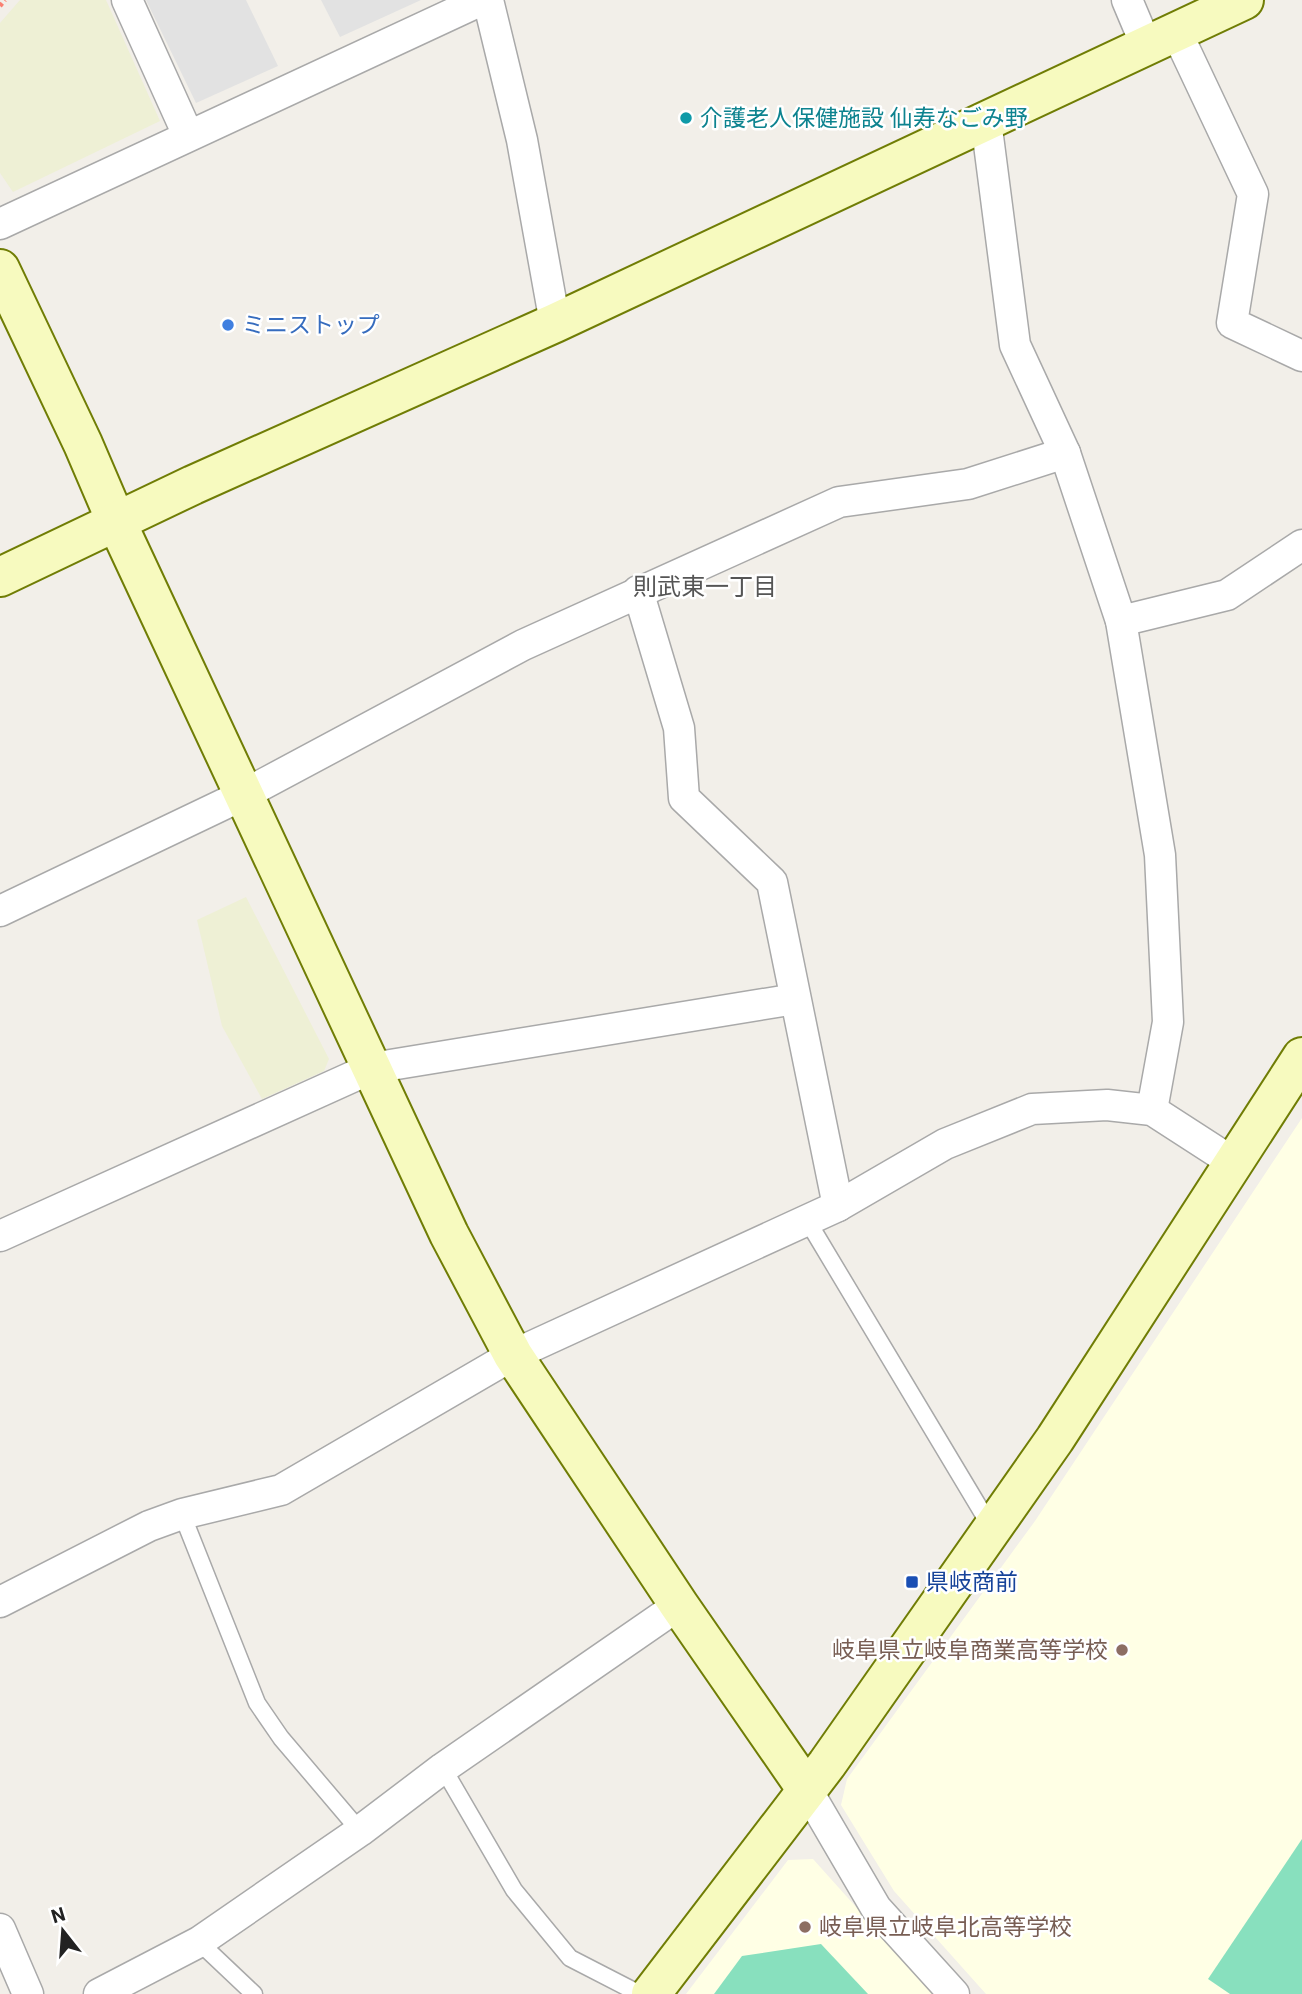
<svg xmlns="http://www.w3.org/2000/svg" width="1302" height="1994" font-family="Roboto,'Noto Sans JP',sans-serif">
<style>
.education{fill:#ffffe5}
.farmland{fill:#eef0d5}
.pitch{fill:#88e0be}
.parking{fill:#e2e2e2}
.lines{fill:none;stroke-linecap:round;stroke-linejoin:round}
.lane-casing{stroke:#a9a9a9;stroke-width:19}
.street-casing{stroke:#a9a9a9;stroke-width:33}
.secondary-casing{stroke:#707d05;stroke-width:42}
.path{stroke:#fa8072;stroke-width:4.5;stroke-dasharray:3.5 3.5;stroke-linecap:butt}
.lane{stroke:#fff;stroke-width:16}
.street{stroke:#fff;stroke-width:30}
.secondary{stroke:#f7fabf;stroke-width:38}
.culture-dot{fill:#0f9aa8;stroke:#fff;stroke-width:2.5}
.shop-dot{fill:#3f7fe0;stroke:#fff;stroke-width:2.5}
.transit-dot{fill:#1a4fb4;stroke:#fff;stroke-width:2.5}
.education-dot{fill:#8d6e63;stroke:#fff;stroke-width:2.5}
.labels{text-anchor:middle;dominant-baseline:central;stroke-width:5;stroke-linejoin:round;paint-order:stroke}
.culture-label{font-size:23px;fill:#0d838f;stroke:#fff;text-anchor:start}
.shop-label{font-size:23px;fill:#366cbe;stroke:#fff;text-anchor:start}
.transit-label{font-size:23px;fill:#164399;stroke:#fff;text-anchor:start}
.education-label{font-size:23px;fill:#785e54;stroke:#fff;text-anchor:end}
.neighbourhood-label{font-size:24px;fill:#555;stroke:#fff}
</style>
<rect width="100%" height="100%" fill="#f2efe9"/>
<g class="education">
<path d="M 1302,1118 L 1302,1994 L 986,1994 L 894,1891 L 841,1805 L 847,1779 L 1035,1521 Z"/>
<path d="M 813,1859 L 934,1994 L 686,1994 L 788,1860 Z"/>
</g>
<g class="farmland">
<path d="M 20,0 L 106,0 L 160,121 L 13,192 L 0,173 L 0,23 Z"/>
<path d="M 246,897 L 329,1059 L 324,1071 L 262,1099 L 222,1026 L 197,920 Z"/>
</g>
<g class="pitch">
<path d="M 1302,1839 L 1302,1994 L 1230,1994 L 1208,1979 Z"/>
<path d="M 821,1944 L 868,1994 L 714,1994 L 742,1956 Z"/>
</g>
<g class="parking">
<path d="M 146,0 L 246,0 L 278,66 L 196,103 Z"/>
<path d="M 321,0 L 421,0 L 340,37 Z"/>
</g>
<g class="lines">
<defs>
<g id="lane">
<path d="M 807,1220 L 991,1527"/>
<path d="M 182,1514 L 257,1703 L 281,1738 L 360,1831"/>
<path d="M 443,1768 L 514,1890 L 570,1958 L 640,1994"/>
<path d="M 199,1942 L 254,1994"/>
</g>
<g id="street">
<path d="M 127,0 L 188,135"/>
<path d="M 488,0 L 522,140 L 555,323"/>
<path d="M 1127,0 L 1146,45"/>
<path d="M 1176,31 L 1253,194 L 1232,323 L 1302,356"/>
<path d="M 986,121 L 1015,345 L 1065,453 L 1121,621 L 1160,855 L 1168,1022 L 1152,1110"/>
<path d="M 0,224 L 482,0"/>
<path d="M 638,591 L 679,728 L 684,798 L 772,882 L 838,1206"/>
<path d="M 1121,621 L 1227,595 L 1302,545"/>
<path d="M 0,911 L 243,795 L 523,645 L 839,502 L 968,484 L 1065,453"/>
<path d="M 0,1236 L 372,1068 L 795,999"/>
<path d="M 0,1602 L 149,1526 L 182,1514 L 281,1490 L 513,1355 L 838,1206 L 945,1144 L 1032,1109 L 1107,1105 L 1152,1110 L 1234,1163"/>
<path d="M 807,1790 L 876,1908 L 954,1994"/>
<path d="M 0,1929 L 28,1994"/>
<path d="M 99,1994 L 199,1942 L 360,1831 L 443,1768 L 679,1605"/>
</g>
<g id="secondary">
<path d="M 0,269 L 83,444 L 116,521 L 449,1234 L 513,1355 L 679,1605 L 807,1790"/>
<path d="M 0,577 L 193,485 L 555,323 L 1244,0"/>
<path d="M 651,1994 L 827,1764 L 1055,1439 L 1302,1057"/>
</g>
</defs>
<use href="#lane" class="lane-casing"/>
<use href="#street" class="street-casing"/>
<use href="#secondary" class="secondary-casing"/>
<path class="path" d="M 0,6 L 5,0"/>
<use href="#lane" class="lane"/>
<use href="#street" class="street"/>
<use href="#secondary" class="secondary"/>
</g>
<circle class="culture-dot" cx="686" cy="118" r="7"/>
<circle class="shop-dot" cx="228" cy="325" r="7"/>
<rect class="transit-dot" x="905" y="1575" width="14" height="14" rx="3.5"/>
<g class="education-dot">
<circle cx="1122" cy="1650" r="7"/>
<circle cx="805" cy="1927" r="7"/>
</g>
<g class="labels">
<g class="culture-label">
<text x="700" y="118">介護老人保健施設 仙寿なごみ野</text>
</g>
<g class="shop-label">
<text x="242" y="325">ミニストップ</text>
</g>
<g class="transit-label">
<text x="926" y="1582">県岐商前</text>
</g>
<g class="education-label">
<text x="1108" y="1650">岐阜県立岐阜商業高等学校</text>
<text x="819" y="1927" text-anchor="start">岐阜県立岐阜北高等学校</text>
</g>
<g class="neighbourhood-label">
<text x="705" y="587">則武東一丁目</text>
</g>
</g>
<g transform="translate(63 1931) rotate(343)" stroke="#ffffff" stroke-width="5" paint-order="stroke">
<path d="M0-5L12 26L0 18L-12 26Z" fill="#222222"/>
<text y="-10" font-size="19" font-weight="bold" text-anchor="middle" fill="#222222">N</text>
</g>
</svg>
